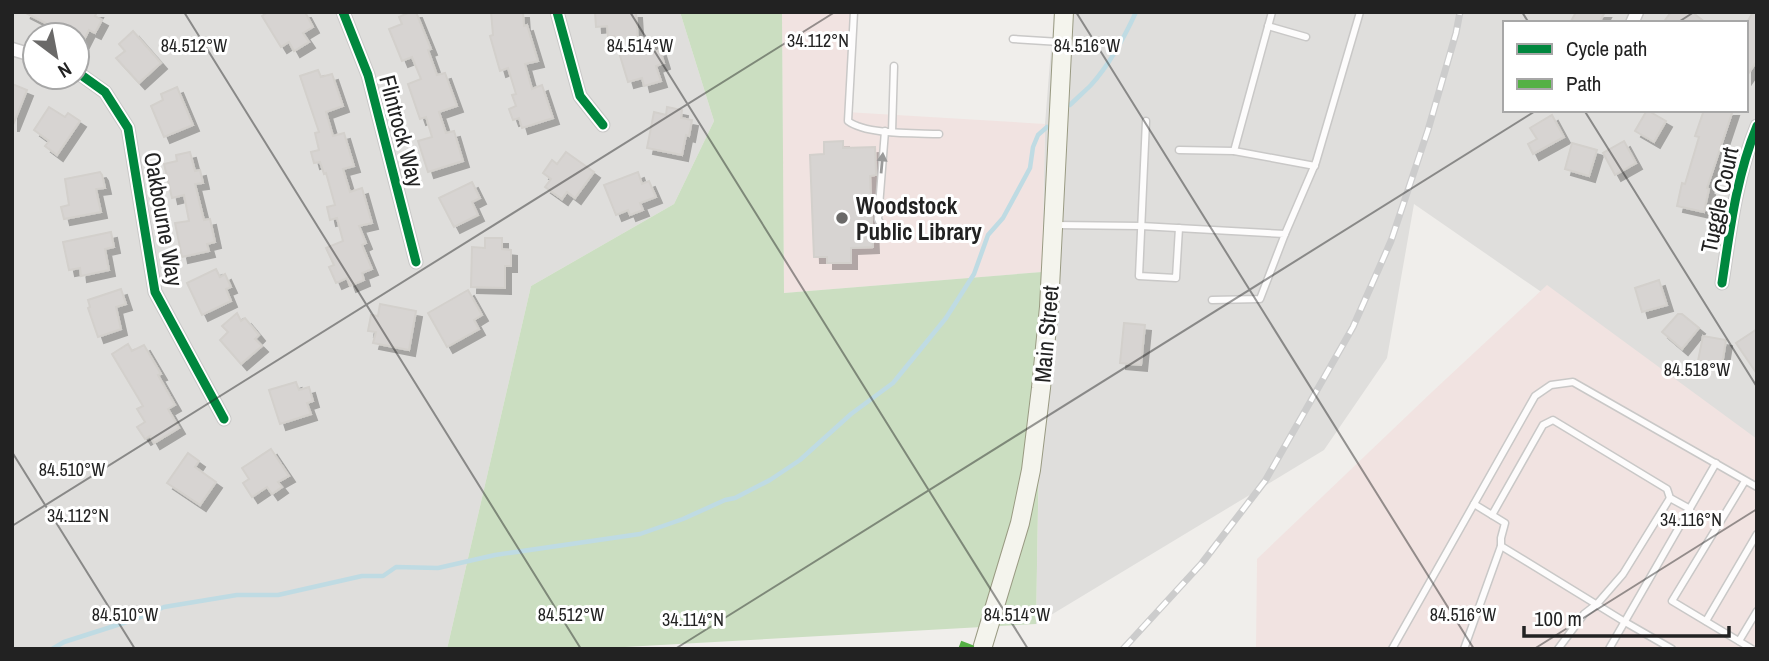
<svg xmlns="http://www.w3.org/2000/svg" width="1769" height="661" font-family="'Archivo Narrow',sans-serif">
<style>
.residential{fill:#dfdedc;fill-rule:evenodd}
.commercial{fill:#f1e3e1}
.forest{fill:#cbdec1}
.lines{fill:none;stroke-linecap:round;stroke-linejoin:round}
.stream{stroke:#bfdbe3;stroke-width:4.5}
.building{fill:#d7d4d2;stroke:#d3d0cc;stroke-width:2;filter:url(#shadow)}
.service-casing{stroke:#c9c8c7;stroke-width:9}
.minor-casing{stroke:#c9c8c7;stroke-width:15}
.secondary-casing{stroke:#999a82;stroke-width:20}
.service{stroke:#fdfcfc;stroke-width:6}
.minor{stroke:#fdfcfc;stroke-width:12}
.secondary{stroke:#f4f4ed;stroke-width:18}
.rail-casing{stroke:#ccc;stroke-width:7}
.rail{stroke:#fff;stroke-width:4.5;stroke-dasharray:13;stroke-linecap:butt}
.quiet{stroke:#55b145;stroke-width:7;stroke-dasharray:14 7;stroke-linecap:butt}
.cycleway-casing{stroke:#fff;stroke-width:13}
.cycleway{stroke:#00873e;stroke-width:9}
.oneway{fill:#9a9a9a}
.ticks{fill:none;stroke:#222;stroke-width:2;stroke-opacity:0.45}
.poi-dot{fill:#6a6968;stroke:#fff;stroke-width:2.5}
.labels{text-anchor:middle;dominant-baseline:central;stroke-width:6;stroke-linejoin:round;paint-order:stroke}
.street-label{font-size:23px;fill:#222;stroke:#fff}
.poi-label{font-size:23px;font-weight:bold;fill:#222;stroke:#fff;text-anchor:start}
.ticks-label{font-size:18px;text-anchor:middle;fill:#222;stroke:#fff;stroke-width:6;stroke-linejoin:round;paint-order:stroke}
</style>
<defs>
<filter id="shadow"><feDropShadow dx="6" dy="6" stdDeviation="0" flood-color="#0004"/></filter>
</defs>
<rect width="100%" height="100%" fill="#f0eeeb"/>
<g class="residential">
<path d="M 12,12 L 680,12 L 714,121 L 674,204 L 531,286 L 447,649 L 12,649 ZM 35,35 L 77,35 L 77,77 L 35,77 Z"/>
<path d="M 1054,12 L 1757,12 L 1757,441 L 1414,204 L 1387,358 L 1324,450 L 1036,624 L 1045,124 ZM 1505,23 L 1746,23 L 1746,110 L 1505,110 Z"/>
</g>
<g class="commercial">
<path d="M 784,12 L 851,12 L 846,112 L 1045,124 L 1042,272 L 784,293 L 782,14 Z"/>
<path d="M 1547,285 L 1757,439 L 1757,649 L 1256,649 L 1257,559 L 1433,391 Z"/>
</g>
<path class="forest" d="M 680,12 L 784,12 L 782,14 L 784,293 L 1042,272 L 1036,624 L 589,649 L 447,649 L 531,286 L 674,204 L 714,121 Z"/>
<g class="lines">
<g class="stream">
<path d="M 1070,105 C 1077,98 1084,92 1091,85 C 1110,64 1124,38 1136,12"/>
<path d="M 52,649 L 64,642 L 136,619 L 164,607 L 237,595 L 278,595 L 362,576 L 383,576 L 396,567 L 438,568 L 495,555 L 640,534 L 683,519 L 725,500 L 735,498 L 770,480 L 800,460 L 851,414 L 893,383 L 946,318 L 974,274 L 988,235 L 1003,218 L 1030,168 L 1033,147 L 1038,135 L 1047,127"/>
</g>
</g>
<g class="building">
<path d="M 24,12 L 97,12 L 95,16 L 102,20 L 95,33 L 89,30 L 83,42 L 77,39 L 77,35 L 69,35 Z"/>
<path d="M 268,12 L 305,12 L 313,27 L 303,33 L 309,42 L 294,51 L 289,42 L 281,47 L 262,16 Z"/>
<path d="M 410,12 L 416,12 L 431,49 L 428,50 L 437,75 L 445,73 L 457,106 L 439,112 L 446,133 L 454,131 L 463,161 L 428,172 L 418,141 L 432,137 L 426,117 L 420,119 L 408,84 L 421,79 L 412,57 L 402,61 L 389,29 L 402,24 L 399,17 Z"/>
<path d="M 491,12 L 523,12 L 524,26 L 527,25 L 538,61 L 525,64 L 532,89 L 542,85 L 553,118 L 522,128 L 519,118 L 513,120 L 509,109 L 516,106 L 512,95 L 516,94 L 508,68 L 500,71 L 490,36 L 493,35 Z"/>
<path d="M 595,12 L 636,12 L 638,43 L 651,39 L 655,52 L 660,50 L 664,63 L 656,66 L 661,81 L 644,86 L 642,78 L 628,82 L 614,36 L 608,37 L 607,26 L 596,27 Z"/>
<path d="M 1576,12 L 1605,12 L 1599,23 L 1570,23 Z"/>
<path d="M 1671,12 L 1692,12 L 1706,23 L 1663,23 Z"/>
<path d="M 1753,12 L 1757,12 L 1757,61 L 1746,77 L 1746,24 Z"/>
<path d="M 133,31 L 161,63 L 139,83 L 116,58 L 125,51 L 119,44 Z"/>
<path d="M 318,70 L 321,77 L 332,74 L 343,106 L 326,112 L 333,136 L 344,133 L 354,166 L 343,169 L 350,192 L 362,188 L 372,223 L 359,226 L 366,243 L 362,245 L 372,269 L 362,273 L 364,280 L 350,286 L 347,278 L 336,283 L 329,267 L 334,265 L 326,248 L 343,241 L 337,218 L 330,220 L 327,207 L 335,205 L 326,173 L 324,174 L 320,162 L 314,163 L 311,152 L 319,150 L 315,133 L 319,132 L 300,76 Z"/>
<path d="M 12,84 L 27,90 L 13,125 L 12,125 Z"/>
<path d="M 177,87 L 193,125 L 164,137 L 151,106 L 163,100 L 161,94 Z"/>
<path d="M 49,107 L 65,117 L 68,113 L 80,121 L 57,155 L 45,146 L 49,141 L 34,130 Z"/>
<path d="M 667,107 L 682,110 L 681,118 L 692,120 L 689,136 L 686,135 L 682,155 L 647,148 L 654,112 L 666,115 Z"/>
<path d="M 1647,110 L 1666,121 L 1654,142 L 1635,131 Z"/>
<path d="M 1704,110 L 1733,110 L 1707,188 L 1709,189 L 1704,212 L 1677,206 L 1682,183 L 1685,184 L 1699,137 L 1695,136 Z"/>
<path d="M 1552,115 L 1564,137 L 1533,154 L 1528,144 L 1537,139 L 1530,128 Z"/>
<path d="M 843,141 L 843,148 L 875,147 L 876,175 L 870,176 L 873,247 L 851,248 L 851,263 L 827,263 L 827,257 L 814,257 L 810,155 L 824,154 L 824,142 Z"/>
<path d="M 1624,141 L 1636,163 L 1615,175 L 1603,153 Z"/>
<path d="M 1572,143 L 1597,150 L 1589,176 L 1565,169 Z"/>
<path d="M 190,152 L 195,171 L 200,170 L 203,183 L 195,184 L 204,220 L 210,219 L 215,242 L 207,244 L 209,251 L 182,257 L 175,223 L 189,221 L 184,195 L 172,198 L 164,164 L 177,161 L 176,155 Z"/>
<path d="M 566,152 L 594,172 L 575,198 L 567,192 L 562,199 L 545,187 L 551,179 L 543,173 L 552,160 L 557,164 Z"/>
<path d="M 100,172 L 102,175 L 105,188 L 96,189 L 101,212 L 64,219 L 61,207 L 69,205 L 65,179 Z"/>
<path d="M 638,172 L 642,184 L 649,181 L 656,197 L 640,203 L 643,210 L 630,215 L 628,210 L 616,215 L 604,185 Z"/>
<path d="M 472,182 L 480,198 L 472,202 L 478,215 L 454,227 L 439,198 Z"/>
<path d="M 111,232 L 114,247 L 105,249 L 109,270 L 81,276 L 80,268 L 69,270 L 63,242 Z"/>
<path d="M 485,238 L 502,238 L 502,249 L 511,250 L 511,266 L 505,266 L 505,288 L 471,287 L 472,247 L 485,248 Z"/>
<path d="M 216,269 L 220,277 L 225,274 L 231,287 L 226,289 L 231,301 L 202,315 L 187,283 Z"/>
<path d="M 1659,280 L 1667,305 L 1642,312 L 1635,288 Z"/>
<path d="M 121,289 L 126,304 L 116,307 L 121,329 L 98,337 L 88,308 L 90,307 L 88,300 Z"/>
<path d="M 468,290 L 482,315 L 474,320 L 479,329 L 447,347 L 428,313 Z"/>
<path d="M 380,304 L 416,311 L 409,350 L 373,343 L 376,332 L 368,331 L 371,315 L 378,316 Z"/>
<path d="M 237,313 L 241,321 L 245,318 L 259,335 L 255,339 L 262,346 L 241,364 L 220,340 L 228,332 L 222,326 Z"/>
<path d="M 1678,314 L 1682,314 L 1699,328 L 1682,349 L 1662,332 Z"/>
<path d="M 1124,323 L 1145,325 L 1141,365 L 1120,363 Z"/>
<path d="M 1757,329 L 1757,374 L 1736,343 Z"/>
<path d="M 1703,336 L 1726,340 L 1722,365 L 1698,361 Z"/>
<path d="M 128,344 L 132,351 L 144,345 L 161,374 L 158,375 L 175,405 L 168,409 L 179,428 L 154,443 L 150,436 L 145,439 L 137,427 L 145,422 L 137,409 L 143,406 L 112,354 Z"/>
<path d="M 296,382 L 299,390 L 309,387 L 313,401 L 307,403 L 311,414 L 280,424 L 269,390 Z"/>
<path d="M 271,449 L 289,476 L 278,482 L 282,487 L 272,494 L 267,487 L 252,497 L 243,483 L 249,479 L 242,468 Z"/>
<path d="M 188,453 L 199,461 L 195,467 L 216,482 L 200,505 L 167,483 Z"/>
</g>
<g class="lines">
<defs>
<g id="service">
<path d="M 854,12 L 848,121 C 866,135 916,133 939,134"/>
<path d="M 1272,12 L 1234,151 L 1315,166"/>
<path d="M 1268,26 L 1306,37"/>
<path d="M 1013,39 L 1060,42"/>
<path d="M 1146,121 L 1139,276 L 1176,278 L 1179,228"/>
<path d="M 885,131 L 878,219 C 881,228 889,230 897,233"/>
<path d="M 892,132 L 894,66"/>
<path d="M 1179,150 L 1234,151"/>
<path d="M 1055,225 L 1141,226 L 1285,234 L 1260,299 L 1212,300"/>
<path d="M 1285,234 L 1316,162 L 1360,12"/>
<path d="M 1745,481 L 1672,601 L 1752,649"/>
<path d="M 1492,515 L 1543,425 L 1553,420 L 1667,489 L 1670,498 L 1690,509"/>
<path d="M 1501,546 L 1625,622 L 1672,649"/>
<path d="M 1706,621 L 1757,534"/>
<path d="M 1739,641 L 1757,611"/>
<path d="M 1392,649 L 1535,396 L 1551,385 L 1573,382 L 1757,487"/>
<path d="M 1464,649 L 1501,546 L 1501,538 L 1505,523 L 1474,504"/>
<path d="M 1558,649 L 1584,614 L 1597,604 L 1623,574 L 1670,498"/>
<path d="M 1609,649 L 1716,463"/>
</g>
<g id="minor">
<path d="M 343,12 L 368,75 L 416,262"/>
<path d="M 557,12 L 580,96 L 603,125"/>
<path d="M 1632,23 L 1637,12"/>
<path d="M 12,49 L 35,56"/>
<path d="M 77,72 L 105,92 L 128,128 L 155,292 L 224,419"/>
<path d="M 1722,283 C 1730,230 1736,177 1757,126"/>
</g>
<path id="secondary" d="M 982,649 L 1020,523 L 1031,470 L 1041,388 L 1049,307 L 1064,12"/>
</defs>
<use href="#service" class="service-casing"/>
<use href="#minor" class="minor-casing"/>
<use href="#secondary" class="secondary-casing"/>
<use href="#service" class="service"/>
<use href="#minor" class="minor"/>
<use href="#secondary" class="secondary"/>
<defs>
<path id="rail" d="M 1123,649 L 1202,563 L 1265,481 L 1353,327 L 1391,241 L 1428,130 L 1456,33 L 1460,12"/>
</defs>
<use href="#rail" class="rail-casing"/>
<use href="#rail" class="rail"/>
<path class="quiet" d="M 960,644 L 973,649"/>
<defs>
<g id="cycleway">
<path d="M 343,12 L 368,75 L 416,262"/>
<path d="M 557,12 L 580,96 L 603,125"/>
<path d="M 77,72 L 105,92 L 128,128 L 155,292 L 224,419"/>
<path d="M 1722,283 C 1730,230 1736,177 1757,126"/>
</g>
</defs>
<use href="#cycleway" class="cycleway-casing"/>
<use href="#cycleway" class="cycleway"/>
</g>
<defs><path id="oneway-solid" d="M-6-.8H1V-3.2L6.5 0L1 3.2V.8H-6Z" transform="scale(1.75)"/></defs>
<use class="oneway" href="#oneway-solid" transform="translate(882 163) rotate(-85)"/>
<path class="ticks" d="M 184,12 L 581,649M 630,12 L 1028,649M 1076,12 L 1474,649M 1522,12 L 1529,23M 1677,23 L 1694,12M 1584,110 L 1757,387M 12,452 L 135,649M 12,526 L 835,12M 675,649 L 1537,110M 1534,649 L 1757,509"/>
<circle class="poi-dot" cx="842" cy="218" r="7"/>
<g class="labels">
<g class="street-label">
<text transform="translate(402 131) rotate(75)">Flintrock Way</text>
<text transform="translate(1719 200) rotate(-78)">Tuggle Court</text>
<text transform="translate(164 219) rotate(80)">Oakbourne Way</text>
<text transform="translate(1046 334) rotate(-85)">Main Street</text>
</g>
<g class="poi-label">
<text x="856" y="205">Woodstock<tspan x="856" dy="26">Public Library</tspan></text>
</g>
</g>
<g class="ticks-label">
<text x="818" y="47">34.112°N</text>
<text x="1087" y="52">84.516°W</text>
<text x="194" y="52">84.512°W</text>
<text x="640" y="52">84.514°W</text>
<text x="1697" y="376">84.518°W</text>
<text x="72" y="476">84.510°W</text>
<text x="78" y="522">34.112°N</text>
<text x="1691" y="526">34.116°N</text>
<text x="125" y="621">84.510°W</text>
<text x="571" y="621">84.512°W</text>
<text x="1017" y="621">84.514°W</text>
<text x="1463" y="621">84.516°W</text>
<text x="693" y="626">34.114°N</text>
</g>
<rect width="1769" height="661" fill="none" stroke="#222222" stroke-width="28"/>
<rect x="1503" y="21" width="245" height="91" fill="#ffffff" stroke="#a7a7a7" stroke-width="2"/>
<rect x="1517" y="44" width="35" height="10" fill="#00873e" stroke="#a7a7a7" stroke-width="2"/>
<text x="1566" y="56" font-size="21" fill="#222222">Cycle path</text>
<rect x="1517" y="79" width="35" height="10" fill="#55b145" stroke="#a7a7a7" stroke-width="2"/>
<text x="1566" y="91" font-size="21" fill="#222222">Path</text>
<g transform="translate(56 56) rotate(148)"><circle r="33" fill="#ffffff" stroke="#a7a7a7" stroke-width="2"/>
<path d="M0-5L12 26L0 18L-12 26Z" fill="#6a6968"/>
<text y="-10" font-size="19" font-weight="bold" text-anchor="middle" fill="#222222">N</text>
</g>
<path d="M1524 626v10h205v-10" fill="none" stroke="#222222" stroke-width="3.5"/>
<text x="1534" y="626" font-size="21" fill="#222222" stroke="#ffffff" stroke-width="5" paint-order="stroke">100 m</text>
</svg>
